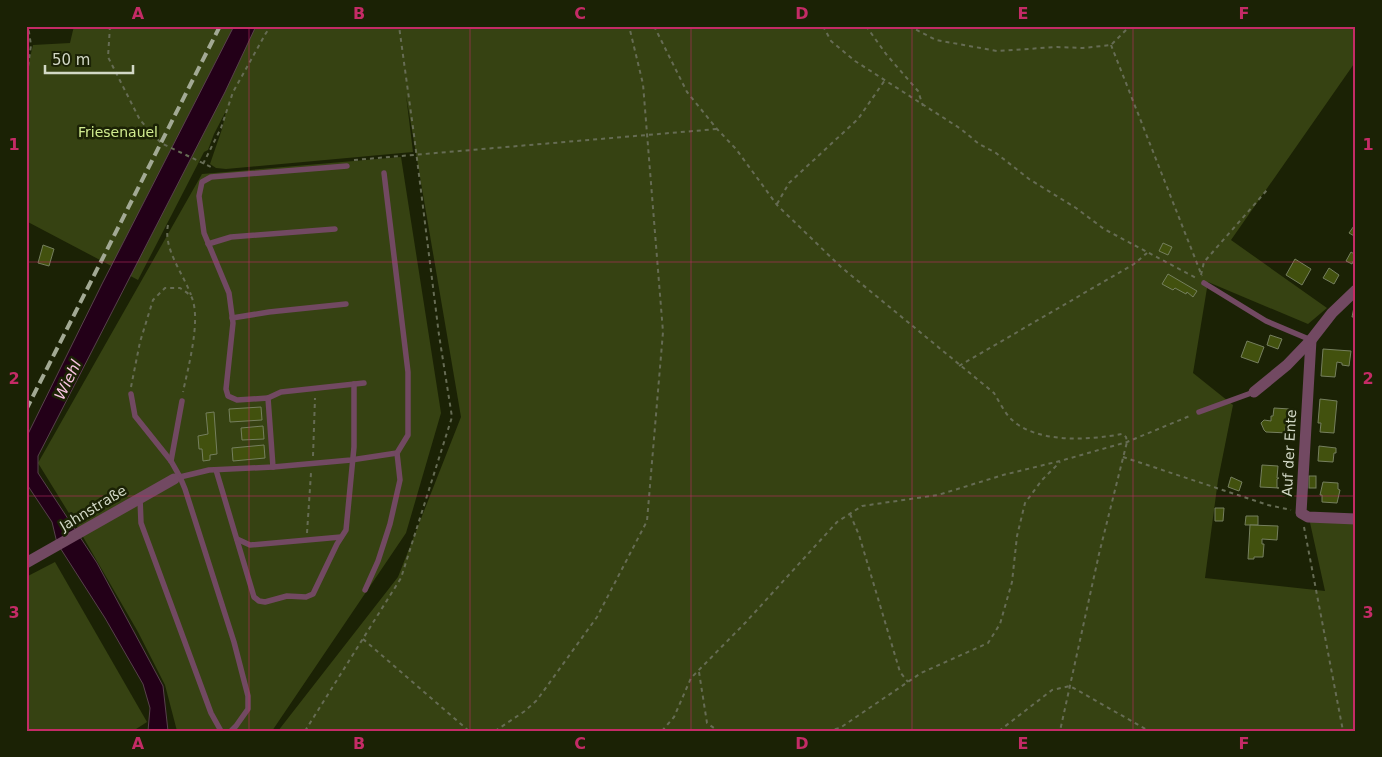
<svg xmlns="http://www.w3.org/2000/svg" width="1382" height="757" font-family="'DejaVu Sans',sans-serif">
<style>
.green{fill:#364212}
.water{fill:#230018;stroke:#58414c}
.building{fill:#42510e;stroke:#757f5e}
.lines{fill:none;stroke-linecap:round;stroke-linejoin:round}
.path{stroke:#666c54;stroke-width:2;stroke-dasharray:4 4;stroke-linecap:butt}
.service{stroke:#724962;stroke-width:5.5}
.minor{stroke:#724962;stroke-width:11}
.rail{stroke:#a2a994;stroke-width:4;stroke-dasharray:10 5;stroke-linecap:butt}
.grid{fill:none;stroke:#c42b66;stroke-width:1;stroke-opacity:0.55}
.labels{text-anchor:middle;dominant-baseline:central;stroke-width:5;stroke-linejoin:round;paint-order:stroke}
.park-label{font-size:14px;fill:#d0eb8f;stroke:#1b2205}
.street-label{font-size:14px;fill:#d2d8c6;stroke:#1b2205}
.water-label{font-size:15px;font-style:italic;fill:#fac5e4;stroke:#1b2205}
.neatline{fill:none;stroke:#c42b66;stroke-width:2}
.grid-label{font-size:16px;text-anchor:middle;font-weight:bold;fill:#c42b66}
</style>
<rect width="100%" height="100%" fill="#1b2205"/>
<g class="green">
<path d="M 74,26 L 1356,26 L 1356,61 L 1231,240 L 1327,308 L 1308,324 L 1208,282 L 1193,373 L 1233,405 L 1218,480 L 1205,578 L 1325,591 L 1309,518 L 1356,520 L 1356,731 L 278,731 L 398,577 L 461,417 L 406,95 L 413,152 L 226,169 L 216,168 L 210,164 L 222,129 L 226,111 L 214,134 L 208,150 L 204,152 L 138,280 L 26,221 L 26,74 L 33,45 L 70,43 Z"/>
<path d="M 401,157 L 441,413 L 406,533 L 272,731 L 177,731 L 165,685 L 138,632 L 75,523 L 38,463 L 202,174 Z"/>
<path d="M 55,562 L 147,722 L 133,731 L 26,731 L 26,577 Z"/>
</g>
<path class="water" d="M 234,26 L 256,26 L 225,92 L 38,456 L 38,473 L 97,563 L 163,686 L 168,731 L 148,731 L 150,708 L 143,684 L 105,618 L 57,543 L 52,522 L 26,483 L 26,438 L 102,284 Z"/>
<g class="building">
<path d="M 1356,223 L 1356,237 L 1349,233 Z"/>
<path d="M 1163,243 L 1172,247 L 1168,255 L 1159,251 Z"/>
<path d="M 43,245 L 54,249 L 49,266 L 38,263 Z"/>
<path d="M 1351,252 L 1356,255 L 1352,264 L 1346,261 Z"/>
<path d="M 1295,259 L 1311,269 L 1302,285 L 1286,275 Z"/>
<path d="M 1329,268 L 1339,275 L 1334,284 L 1323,278 Z"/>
<path d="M 1168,274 L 1197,291 L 1193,297 L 1187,292 L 1186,294 L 1175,288 L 1173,290 L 1162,284 Z"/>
<path d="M 1354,307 L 1356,307 L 1356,317 L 1352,317 Z"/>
<path d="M 1270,335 L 1282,339 L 1278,349 L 1267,345 Z"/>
<path d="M 1247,341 L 1264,347 L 1258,363 L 1241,357 Z"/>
<path d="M 1323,349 L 1351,351 L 1349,366 L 1342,365 L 1342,363 L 1337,362 L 1335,377 L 1321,376 Z"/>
<path d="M 1320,399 L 1337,401 L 1334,433 L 1320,432 L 1321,423 L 1318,423 Z"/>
<path d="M 261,407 L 262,420 L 230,422 L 229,409 Z"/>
<path d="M 1274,408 L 1290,409 L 1289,421 L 1286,421 L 1285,432 L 1288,433 L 1266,432 L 1264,430 L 1261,423 L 1264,420 L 1271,421 L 1271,416 L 1273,416 Z"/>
<path d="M 214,412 L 217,454 L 210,455 L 210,460 L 203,461 L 202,449 L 199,449 L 198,436 L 208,434 L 206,413 Z"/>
<path d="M 263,426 L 264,439 L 242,440 L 241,428 Z"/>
<path d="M 264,445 L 265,458 L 233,461 L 232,448 Z"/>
<path d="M 1319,446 L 1336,448 L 1336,453 L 1334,453 L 1333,462 L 1318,461 Z"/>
<path d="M 1262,465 L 1278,466 L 1277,478 L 1279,478 L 1277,479 L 1277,488 L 1279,488 L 1260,487 Z"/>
<rect x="1309" y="476" width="7" height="12"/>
<path d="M 1231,477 L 1242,482 L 1239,491 L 1228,487 Z"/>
<path d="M 1323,482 L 1338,483 L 1338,489 L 1340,490 L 1337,503 L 1322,502 L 1322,495 L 1320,495 Z"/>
<path d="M 1215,508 L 1224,508 L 1223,521 L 1215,521 Z"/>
<path d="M 1246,516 L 1258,516 L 1258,525 L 1245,525 Z"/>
<path d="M 1250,525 L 1278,526 L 1277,540 L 1262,539 L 1262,544 L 1264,544 L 1263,557 L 1254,557 L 1254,559 L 1248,559 Z"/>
</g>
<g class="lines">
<g class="path">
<path d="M 110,26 L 108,57 L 140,120 L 161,143 L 213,168"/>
<path d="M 654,26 L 687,92 L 717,129 L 736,149 L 777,205 L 841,267 L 994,393 C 999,401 1004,412 1011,419 C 1037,444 1089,440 1122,434 L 1126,437 L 1127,442 L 1099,554 L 1060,731"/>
<path d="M 823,26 L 831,41 L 855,61 L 961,129 L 979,144 L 996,153 L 1029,179 L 1076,208 L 1104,229 L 1198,279"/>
<path d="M 866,26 L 886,54 L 918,91 L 923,106"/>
<path d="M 909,26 L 936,40 L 997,51 L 1057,47 L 1083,48 L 1111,45 L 1130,26"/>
<path d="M 1111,45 L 1202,276"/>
<path d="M 26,82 L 31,45 L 28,26"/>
<path d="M 354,160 L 717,129"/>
<path d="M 203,164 L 221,128 L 233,92 L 266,33 L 271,26"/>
<path d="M 777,204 L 789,183 L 858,119 L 885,80"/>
<path d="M 168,225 C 163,249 183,273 191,295"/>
<path d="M 1201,275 L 1204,262 L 1267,190"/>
<path d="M 959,366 L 1134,264 L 1147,253"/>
<path d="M 131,387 L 140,342 L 153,300 L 165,288 L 180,288 C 184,291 190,294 192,298 C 201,321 188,368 183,392"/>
<path d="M 313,456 L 315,398"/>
<path d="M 1123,457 L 1268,505 L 1291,510"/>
<path d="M 850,514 L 859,535 L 900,672 L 908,682"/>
<path d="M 1304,527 L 1343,731"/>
<path d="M 307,533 L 311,473"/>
<path d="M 363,639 L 469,731"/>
<path d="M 699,672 L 707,723 L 718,731"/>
<path d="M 305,731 L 401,578 L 452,417 L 439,335 L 414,135 L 399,26"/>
<path d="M 495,731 L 525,711 L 537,700 L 597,617 L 647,521 L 663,332 L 643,84 L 629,26"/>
<path d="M 662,731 L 674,717 L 691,678 L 746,622 L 837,522 L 862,506 L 938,495 L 1003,475 L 1060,461 L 1127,442 L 1192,415"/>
<path d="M 827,731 L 840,728 L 921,673 L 988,643 L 1000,624 L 1012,582 L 1017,536 L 1025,503 L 1042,480 L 1060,462"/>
<path d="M 999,731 L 1052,690 L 1070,686 L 1149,731"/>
</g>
<g class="service">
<path d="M 208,244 L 231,237 L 335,229"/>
<path d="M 1204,283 L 1266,321 L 1311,340"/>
<path d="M 232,318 L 269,312 L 346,304"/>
<path d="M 131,394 L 135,416 L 171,461 L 180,477 L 209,470 L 273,467 L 268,398 L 237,400 L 228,396 L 226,389 L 233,323 L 229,293 L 204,233 L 199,196 L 202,182 L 211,177 L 347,166"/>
<path d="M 268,398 L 281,392 L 364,383"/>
<path d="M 1199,412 L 1254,392"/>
<path d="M 171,461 L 182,401"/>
<path d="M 273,467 L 351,460 L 397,453 L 408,435 L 408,372 L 384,173"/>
<path d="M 216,470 L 254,597 L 259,601 L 265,602 L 287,596 L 306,597 L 313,594 L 337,544 L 346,530 L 354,447 L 354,384"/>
<path d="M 177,478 L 180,477 L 185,489 L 234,642 L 248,696 L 248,709 L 236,726 L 231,731"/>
<path d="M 140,498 L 141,523 L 211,713 L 221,731"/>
<path d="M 237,539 L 250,545 L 341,537"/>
<path d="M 365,590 L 378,561 L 390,524 L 400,480 L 397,453"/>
</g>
<g class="minor">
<path d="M 1311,340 L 1301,513 L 1308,517 L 1356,519"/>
<path d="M 1254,392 L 1287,365 L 1311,340 L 1332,313 L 1356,290"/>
<path d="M 26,563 L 174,479"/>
</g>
<path class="rail" d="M 26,410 L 220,26"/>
</g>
<path class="grid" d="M 249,26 L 249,731M 470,26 L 470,731M 691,26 L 691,731M 912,26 L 912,731M 1133,26 L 1133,731M 26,262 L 1356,262M 26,496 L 1356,496"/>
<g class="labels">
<g class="park-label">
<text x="118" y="132">Friesenauel</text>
</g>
<g class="street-label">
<text transform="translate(1289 453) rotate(-87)">Auf der Ente</text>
<text transform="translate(93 508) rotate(-31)">Jahnstraße</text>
</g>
<g class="water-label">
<text transform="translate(68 380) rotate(-64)">Wiehl</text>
</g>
</g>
<rect width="1382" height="757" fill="none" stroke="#1b2205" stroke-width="55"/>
<path d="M45 65v8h88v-8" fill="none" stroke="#d2d8c6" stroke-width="2.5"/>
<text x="52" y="65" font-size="15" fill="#d2d8c6" stroke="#1b2205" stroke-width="4" paint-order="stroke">50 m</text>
<rect x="28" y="28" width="1326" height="702" class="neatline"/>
<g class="grid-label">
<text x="138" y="19">A</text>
<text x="359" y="19">B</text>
<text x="580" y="19">C</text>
<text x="802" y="19">D</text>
<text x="1023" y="19">E</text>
<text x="1244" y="19">F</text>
<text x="14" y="150">1</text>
<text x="1368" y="150">1</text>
<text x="14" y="384">2</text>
<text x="1368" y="384">2</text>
<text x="14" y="618">3</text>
<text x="1368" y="618">3</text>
<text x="138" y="749">A</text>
<text x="359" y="749">B</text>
<text x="580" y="749">C</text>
<text x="802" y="749">D</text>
<text x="1023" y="749">E</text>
<text x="1244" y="749">F</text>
</g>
</svg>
